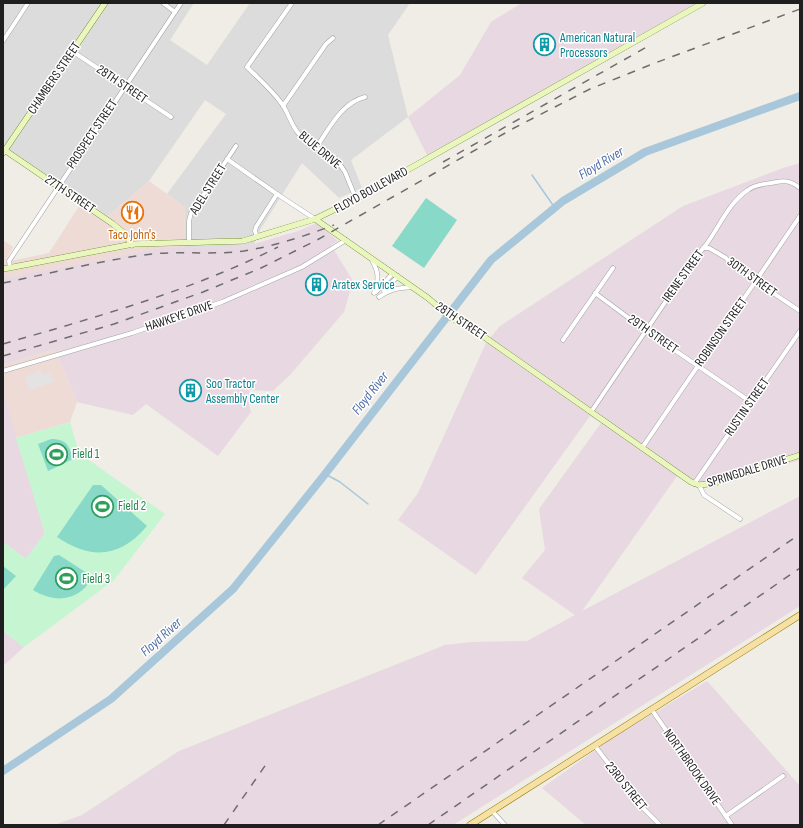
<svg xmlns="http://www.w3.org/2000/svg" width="803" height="828" font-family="'Sofia Sans Condensed',sans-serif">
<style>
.residential{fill:#dddcdc}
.commercial{fill:#efdbd6}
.industrial{fill:#e8d8e2}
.park{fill:#c5f6d1}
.pitch{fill:#88d9c7}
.parking{fill:#e3e3e3}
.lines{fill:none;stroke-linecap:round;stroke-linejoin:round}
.stream{stroke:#a8c7da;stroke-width:1.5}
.river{stroke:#a8c7da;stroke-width:8}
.street-casing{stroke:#a3a3a3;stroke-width:5}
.secondary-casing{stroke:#55700b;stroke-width:6}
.primary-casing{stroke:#917a09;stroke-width:7}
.street{stroke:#fff;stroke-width:4}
.secondary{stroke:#e9f6bd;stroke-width:5.5}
.primary{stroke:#f6e0a3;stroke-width:6}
.rail{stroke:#6d6d6d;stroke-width:1.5;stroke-dasharray:8 8;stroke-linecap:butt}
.labels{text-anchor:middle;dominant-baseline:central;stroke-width:3;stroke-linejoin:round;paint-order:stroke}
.culture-label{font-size:13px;fill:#0d838f;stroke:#fff;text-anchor:start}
.street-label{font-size:13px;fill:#1f1f1f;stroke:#fff}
.food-label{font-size:13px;fill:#c56008;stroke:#fff}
.leisure-label{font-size:13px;fill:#27864d;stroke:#fff;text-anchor:start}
.water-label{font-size:14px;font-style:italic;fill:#506ea9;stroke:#fff}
</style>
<rect width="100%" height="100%" fill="#efede5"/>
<path class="residential" d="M 3,3 L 194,3 L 170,40 L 207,65 L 250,3 L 410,3 L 388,35 L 408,117 L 351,160 L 362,188 L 339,198 L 302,163 L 260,230 L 254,244 L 230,247 L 184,248 L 185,207 L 167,194 L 226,114 L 205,100 L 149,181 L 108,216 L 3,146 Z"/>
<g class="commercial">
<path d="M 149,181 L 185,207 L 184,248 L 160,248 L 3,278 L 3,240 L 13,247 L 5,262 L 49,253 L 83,200 L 108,216 Z"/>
<path d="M 55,349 L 77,402 L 70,422 L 16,438 L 3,392 L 3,365 Z"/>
</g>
<g class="industrial">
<path d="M 522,3 L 697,3 L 700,8 L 430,161 L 408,117 L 460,75 L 491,22 Z"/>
<path d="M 800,163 L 800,460 L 710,488 L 697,488 L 677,476 L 582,611 L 800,496 L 800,606 L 453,825 L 54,825 L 82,815 L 179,751 L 445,645 L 472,642 L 527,641 L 575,615 L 522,578 L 545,550 L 539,509 L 601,423 L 590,416 L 476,575 L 398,520 L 418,493 L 486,343 L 500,326 L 683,206 L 783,168 Z"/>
<path d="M 317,223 L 338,241 L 331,245 L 353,281 L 344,312 L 290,375 L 273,391 L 249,390 L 249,405 L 251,412 L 218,456 L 146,404 L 133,415 L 77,402 L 55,349 L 3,365 L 3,278 L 160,248 L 230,247 L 254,244 L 298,231 Z"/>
<path d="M 3,392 L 45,533 L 26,559 L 3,542 Z"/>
<path d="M 3,631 L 24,647 L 3,666 Z"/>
<path d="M 707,681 L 800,786 L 800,825 L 586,825 L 542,788 L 611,739 Z"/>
</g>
<path class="park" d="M 70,422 L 79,453 L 165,514 L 114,580 L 24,647 L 3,631 L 3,542 L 26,559 L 45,533 L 16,438 Z"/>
<g class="pitch">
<path d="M 426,198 L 457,220 L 424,268 L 392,246 Z"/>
<path d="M 51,439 C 66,439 69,445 73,459 L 48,471 L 38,444 Z"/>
<path d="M 93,485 L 101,485 L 147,526 C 120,558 91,560 57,537 Z"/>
<path d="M 59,555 L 93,577 C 79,601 56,604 33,590 L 54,556 Z"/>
<path d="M 3,566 L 16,576 L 3,590 Z"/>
</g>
<path class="parking" d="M 41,371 L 43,375 L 50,373 L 53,382 L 29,390 L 25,377 Z"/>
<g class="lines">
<g class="stream">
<path d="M 532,175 L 555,208"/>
<path d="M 325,474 L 340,482 L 368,504"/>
</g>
<path class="river" d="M 3,771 L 111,699 L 233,589 L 322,478 L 491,260 L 563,201 L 645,152 L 800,96"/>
<defs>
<g id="street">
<path d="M 163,3 L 175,12"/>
<path d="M 292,3 L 247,67 C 259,79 272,90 282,104 C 289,114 291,125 299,134 L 341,166 L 345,172 L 356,199"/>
<path d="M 3,41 L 28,3"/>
<path d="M 72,51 L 171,117"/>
<path d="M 283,106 L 326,44 L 333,38"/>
<path d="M 316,148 C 329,129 341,103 365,97"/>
<path d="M 227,159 L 277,194 L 315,219"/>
<path d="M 257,237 L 255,231 L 256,227 L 277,194"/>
<path d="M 189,243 L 189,221 L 191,213 L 236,146"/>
<path d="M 703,248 L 709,248 L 726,258 L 730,263 L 743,273 L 800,311"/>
<path d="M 372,260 C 379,273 379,279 374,293"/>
<path d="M 10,267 L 9,261 L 181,3"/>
<path d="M 384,291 L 398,276"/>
<path d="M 376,292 L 393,273"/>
<path d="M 595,293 L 645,330 L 751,402"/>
<path d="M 379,297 C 391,289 398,288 413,287"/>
<path d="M 563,340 L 613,268"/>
<path d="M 3,371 L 132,333 L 222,302 L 302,267 L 346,240"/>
<path d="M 591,412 L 695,258 C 698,254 702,250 705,246 C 719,228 728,203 748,190 C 754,185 764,184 771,183 C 783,180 790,180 800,188"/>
<path d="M 642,448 L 800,216"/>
<path d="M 694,484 L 800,331"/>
<path d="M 699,485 L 704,495 L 740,519"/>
<path d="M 652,710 L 732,825"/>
<path d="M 595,746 L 641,806 L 659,824"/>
<path d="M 492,811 L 505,825"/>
<path d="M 726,816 L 783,776"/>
</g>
<g id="secondary">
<path d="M 3,149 L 113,224 L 124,233 L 132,245"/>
<path d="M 3,153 L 105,3"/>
<path d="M 315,219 L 428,298 L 450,317 L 480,334 L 691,482 L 699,485 L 715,483 L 800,455"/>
<path d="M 3,269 L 133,244 L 243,241 L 315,219 L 356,199 L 703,3"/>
</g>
<path id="primary" d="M 470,825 L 800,615"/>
</defs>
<use href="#street" class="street-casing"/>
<use href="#secondary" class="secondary-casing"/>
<use href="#primary" class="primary-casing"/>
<use href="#street" class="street"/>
<use href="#secondary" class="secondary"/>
<use href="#primary" class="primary"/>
<g class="rail">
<path d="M 443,162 L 652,44"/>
<path d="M 3,283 C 52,273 102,260 152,254 C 183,251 214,255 244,251 C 275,246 305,236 334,225"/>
<path d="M 3,344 C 96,317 191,291 278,247"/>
<path d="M 3,356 L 114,324 L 203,292 L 261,268 L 317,240 L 514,128 L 590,89 L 655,63 L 800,9"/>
<path d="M 224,825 L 269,760"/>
<path d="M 378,825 L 800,534"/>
<path d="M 428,825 L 800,568"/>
</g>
</g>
<defs>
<symbol id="building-ring" viewBox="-11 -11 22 22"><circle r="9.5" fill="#fff" stroke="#0f9aa8" stroke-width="1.5"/><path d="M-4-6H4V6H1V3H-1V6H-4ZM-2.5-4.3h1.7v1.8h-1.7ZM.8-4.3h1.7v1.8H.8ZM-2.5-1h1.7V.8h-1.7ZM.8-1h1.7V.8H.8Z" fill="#0f9aa8"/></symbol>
<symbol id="restaurant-ring" viewBox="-11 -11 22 22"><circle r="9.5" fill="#fff" stroke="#e8710a" stroke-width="1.5"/><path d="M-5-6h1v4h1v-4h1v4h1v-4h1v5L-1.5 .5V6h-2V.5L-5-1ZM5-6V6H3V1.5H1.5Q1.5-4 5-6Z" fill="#e8710a"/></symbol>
<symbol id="stadium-ring" viewBox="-11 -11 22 22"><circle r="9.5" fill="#fff" stroke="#2e9e5b" stroke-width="1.5"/><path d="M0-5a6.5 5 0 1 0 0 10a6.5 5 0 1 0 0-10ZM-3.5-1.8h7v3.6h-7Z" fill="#2e9e5b"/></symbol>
</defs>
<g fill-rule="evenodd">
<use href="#building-ring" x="532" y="32" width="25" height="25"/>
<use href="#restaurant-ring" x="120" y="200" width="25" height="25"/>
<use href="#building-ring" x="304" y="272" width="25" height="25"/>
<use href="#building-ring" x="178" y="378" width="25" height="25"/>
<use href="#stadium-ring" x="44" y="442" width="25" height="25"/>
<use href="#stadium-ring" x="90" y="494" width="25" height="25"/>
<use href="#stadium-ring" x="54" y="566" width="25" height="25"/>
</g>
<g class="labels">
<g class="culture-label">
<text x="560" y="38">American Natural<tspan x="560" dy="15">Processors</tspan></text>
<text x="332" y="285">Aratex Service</text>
<text x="206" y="384">Soo Tractor<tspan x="206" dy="15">Assembly Center</tspan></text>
</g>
<g class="street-label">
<text transform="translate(54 78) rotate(-56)">CHAMBERS STREET</text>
<text transform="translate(122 84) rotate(34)">28TH STREET</text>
<text transform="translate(92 134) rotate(-56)">PROSPECT STREET</text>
<text transform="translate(320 150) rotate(40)">BLUE DRIVE</text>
<text transform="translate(208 189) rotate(-58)">ADEL STREET</text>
<text transform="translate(371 190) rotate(-29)">FLOYD BOULEVARD</text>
<text transform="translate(70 194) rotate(34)">27TH STREET</text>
<text transform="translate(683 276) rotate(-54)">IRENE STREET</text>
<text transform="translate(752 277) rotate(36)">30TH STREET</text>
<text transform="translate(179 316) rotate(-19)">HAWKEYE DRIVE</text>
<text transform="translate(461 321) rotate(34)">28TH STREET</text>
<text transform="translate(721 332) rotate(-55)">ROBINSON STREET</text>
<text transform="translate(653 334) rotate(35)">29TH STREET</text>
<text transform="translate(747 407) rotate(-55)">RUSTIN STREET</text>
<text transform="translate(747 471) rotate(-17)">SPRINGDALE DRIVE</text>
<text transform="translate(692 767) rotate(55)">NORTHBROOK DRIVE</text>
<text transform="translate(626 786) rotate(51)">23RD STREET</text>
</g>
<g class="food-label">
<text x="132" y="235">Taco John's</text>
</g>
<g class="leisure-label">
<text x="72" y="454">Field 1</text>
<text x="118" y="506">Field 2</text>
<text x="82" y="579">Field 3</text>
</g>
<g class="water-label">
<text transform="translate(601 163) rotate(-31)">Floyd River</text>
<text transform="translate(370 393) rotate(-52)">Floyd River</text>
<text transform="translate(161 637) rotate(-42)">Floyd River</text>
</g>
</g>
<rect width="803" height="828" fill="none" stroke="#1f1f1f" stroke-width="8"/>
</svg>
